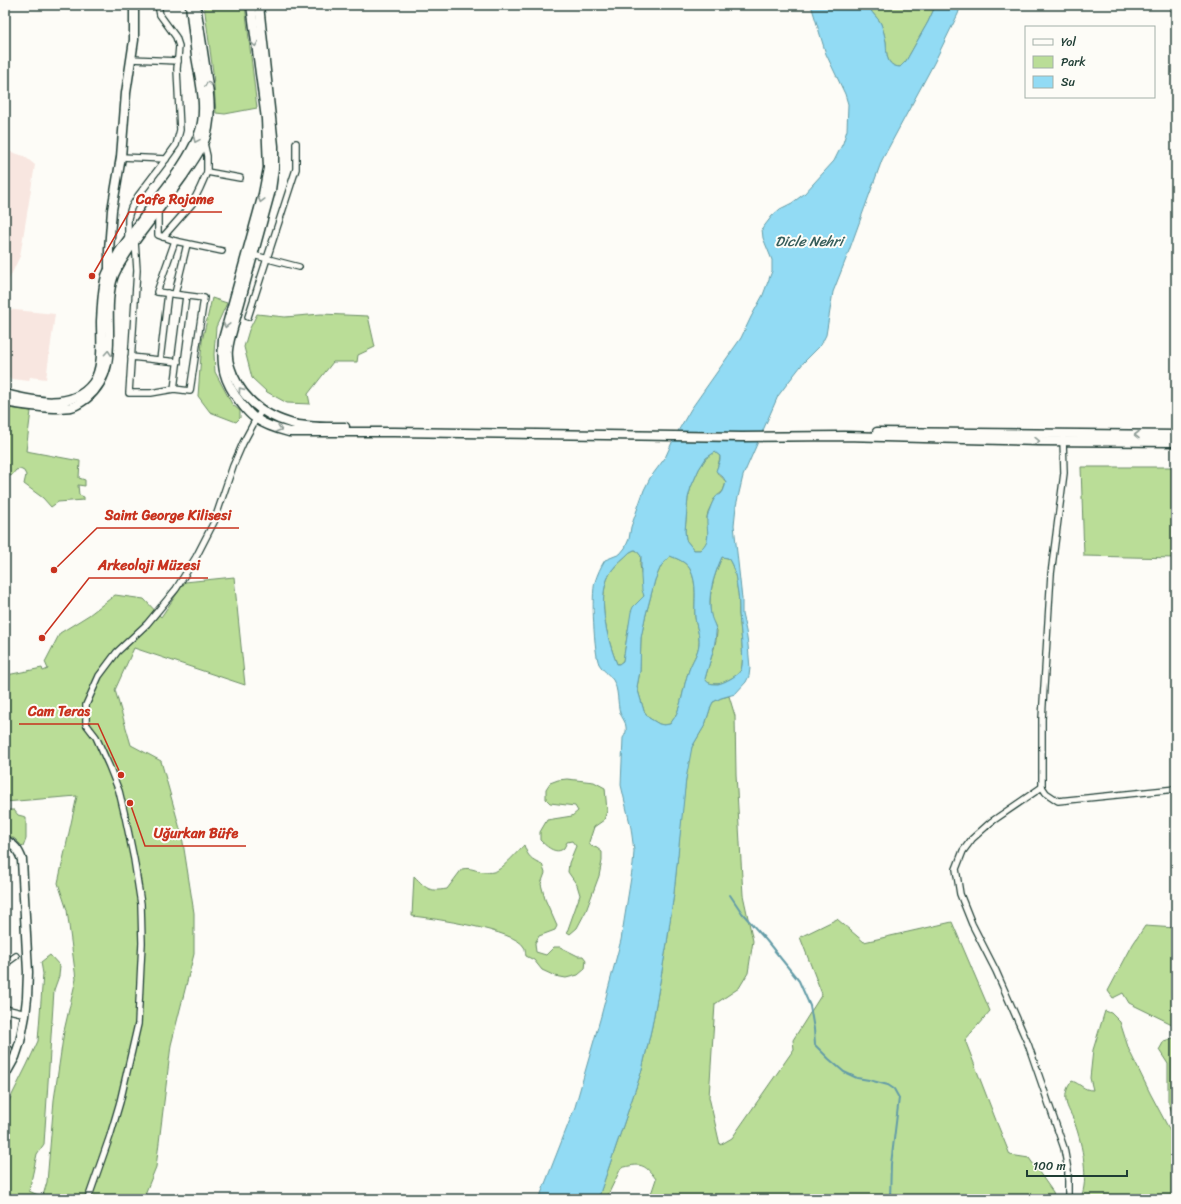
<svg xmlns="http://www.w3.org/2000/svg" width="1181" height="1204" font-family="Sriracha,sans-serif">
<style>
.built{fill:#f8e6e0}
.green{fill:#badd97;stroke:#6c8d66}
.water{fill:#92dbf4;stroke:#649ca7;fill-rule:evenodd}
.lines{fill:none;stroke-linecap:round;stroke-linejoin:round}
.stream{stroke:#649ca7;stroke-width:2}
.street-casing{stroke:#1f3d34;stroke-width:8}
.secondary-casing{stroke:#1f3d34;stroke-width:11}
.street{stroke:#fdfcf7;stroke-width:5.5}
.secondary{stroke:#fdfcf7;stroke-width:8}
.oneway{stroke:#8e9c96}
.labels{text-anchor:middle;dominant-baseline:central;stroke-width:4;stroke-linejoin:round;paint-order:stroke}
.water-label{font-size:14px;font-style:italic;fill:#365d5a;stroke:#fdfcf7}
.leader{fill:none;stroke:#c8321e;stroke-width:1.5}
.callout-dot{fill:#c8321e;stroke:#fdfcf7;stroke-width:1.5}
.callout-label{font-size:14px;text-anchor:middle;font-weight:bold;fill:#c8321e;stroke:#fdfcf7;stroke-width:4;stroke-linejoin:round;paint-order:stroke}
</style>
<rect width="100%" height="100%" fill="#fdfcf7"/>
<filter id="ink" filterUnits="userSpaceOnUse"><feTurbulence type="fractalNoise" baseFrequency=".025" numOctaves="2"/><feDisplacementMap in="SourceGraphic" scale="8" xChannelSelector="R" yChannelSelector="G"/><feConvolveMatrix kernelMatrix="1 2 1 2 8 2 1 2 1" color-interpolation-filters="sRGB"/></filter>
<g filter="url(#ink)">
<g class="built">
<path d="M 5,150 L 24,156 L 35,165 L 20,256 L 5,288 Z"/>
<path d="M 5,309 L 55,314 L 46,379 L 30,377 L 29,381 L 5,378 Z"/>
</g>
<g class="green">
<path d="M 204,5 L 245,5 L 257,108 L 225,114 L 216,113 L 213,72 Z"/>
<path d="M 869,5 L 935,5 L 934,9 L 928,22 L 906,61 L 900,67 C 885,66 887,53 886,42 C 885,37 883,29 881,24 C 878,17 870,13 869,5 Z"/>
<path d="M 212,298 L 227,303 L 216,327 L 214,354 L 215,372 L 232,404 L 240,411 L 240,418 L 236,422 L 210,412 L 198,396 L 202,341 Z"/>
<path d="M 257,314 L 285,317 L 321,314 L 368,316 L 375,347 L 358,355 L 357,362 L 333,362 L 308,394 L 310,404 L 287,403 L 267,392 L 252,378 L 244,347 L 249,330 Z"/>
<path d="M 5,407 L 31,411 L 26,451 L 80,461 L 79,478 L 85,480 L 85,486 L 78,485 L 79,495 L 84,497 L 84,500 L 58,502 L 51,507 L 43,498 L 24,484 L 26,475 L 24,471 L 20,469 L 16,470 L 11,476 L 5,474 Z"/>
<path d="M 715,452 L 720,456 C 720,460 716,470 717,472 C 718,475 723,477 726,482 L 723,491 L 714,499 L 708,512 L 707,517 L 708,533 L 707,541 L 704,547 L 700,550 L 694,550 L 686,540 L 685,531 L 688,498 L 691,487 L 699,469 L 706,458 Z"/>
<path d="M 1081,467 L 1176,467 L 1176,558 L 1084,556 Z"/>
<path d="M 634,550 L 636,550 L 641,556 L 640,564 L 644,596 L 640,601 L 629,625 L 623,661 L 619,664 L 617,664 C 607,639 595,594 612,570 C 617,563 624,558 630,552 Z"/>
<path d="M 670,556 C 678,559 686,562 690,569 C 698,584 694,601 695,617 C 696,627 700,634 699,644 C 698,654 692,661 689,670 C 682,688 683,709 670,724 L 664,725 L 659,724 L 649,718 L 644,711 L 637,687 L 640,671 L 641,638 L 645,618 L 655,580 L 661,566 Z"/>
<path d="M 722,557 L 728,558 C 734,566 736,578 737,587 C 739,596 739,605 739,614 C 740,627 745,659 741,670 C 739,675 724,683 718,684 C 712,684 708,684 705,679 C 708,666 717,644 717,631 C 716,626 712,622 711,617 C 707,599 714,574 722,557 Z"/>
<path d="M 234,577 L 245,685 L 134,648 L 115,690 L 131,745 L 161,761 L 182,836 L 194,913 L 194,954 L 171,1045 L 156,1167 L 143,1199 L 42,1199 L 47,1182 L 54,1100 L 64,1031 L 76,979 L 67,910 L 58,883 L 77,796 L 5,802 L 5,679 L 7,675 L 42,668 L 43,671 L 48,669 L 45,662 L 60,633 L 89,615 L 115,595 L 144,599 L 161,617 L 185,582 Z"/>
<path d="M 729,696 L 735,716 L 736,774 L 743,895 L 753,941 L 748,973 L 739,988 L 715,1004 L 709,1097 L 720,1145 L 732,1138 L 794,1049 L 793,1040 L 822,994 L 800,937 L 837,919 L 864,942 L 952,922 L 990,1011 L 965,1040 L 997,1123 L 1010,1155 L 1029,1158 L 1053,1192 L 1055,1199 L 646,1199 L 652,1191 L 656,1179 C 644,1163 640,1163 621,1168 L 606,1199 L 598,1199 L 642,1070 L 652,1026 L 667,943 L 674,893 L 683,802 L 689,756 L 692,747 L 705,725 L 711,706 L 713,702 L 721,698 Z"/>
<path d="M 567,779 L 594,782 L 605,788 L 607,811 L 604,820 L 594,827 L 589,842 L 591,846 L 597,848 L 602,852 L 602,861 L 599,876 L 586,911 L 577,928 L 570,934 L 567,932 L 580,895 L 577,885 L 568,872 L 569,863 L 576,846 L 572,841 L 567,842 C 566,844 565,846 564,848 C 556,856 545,845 540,840 L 540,832 L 547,820 L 572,816 L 578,811 L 575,806 L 550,803 L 546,799 L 546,789 L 550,783 L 558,780 Z"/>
<path d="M 5,810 L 14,810 L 18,815 L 26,817 L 26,839 L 23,847 L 15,839 L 5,834 Z"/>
<path d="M 524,845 C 528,857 531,859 542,864 L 545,873 L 541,884 L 545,899 L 557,926 L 555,930 L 539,936 L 535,943 L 536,952 L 546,955 L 554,947 L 560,947 L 578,956 L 583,956 L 586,960 L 585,969 L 578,975 L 566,978 L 555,976 L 542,970 L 534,960 L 526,956 C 525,953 526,949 524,947 C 516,930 431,918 412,916 L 414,876 C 427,889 428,892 447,889 L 462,869 C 471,867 475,871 484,872 C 487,872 490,873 493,872 C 500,872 518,851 524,845 Z"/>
<path d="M 1145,926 L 1176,928 L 1176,1026 L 1129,1003 L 1123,993 L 1113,998 L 1108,991 L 1133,944 Z"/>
<path d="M 50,955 L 60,966 L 59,976 L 54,990 L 44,1144 L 37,1154 L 29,1191 L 38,1195 L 36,1199 L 5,1199 L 5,1109 L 27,1065 L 38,1041 L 43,974 L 41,962 Z"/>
<path d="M 1105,1011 L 1111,1013 L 1120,1022 L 1129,1050 L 1150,1093 L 1176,1142 L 1176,1199 L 1080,1199 C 1090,1181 1082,1143 1075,1124 C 1073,1116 1067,1109 1066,1101 C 1065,1093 1067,1087 1072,1081 C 1081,1084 1083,1090 1093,1090 L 1090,1078 L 1093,1050 Z"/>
<path d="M 1176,1037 L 1176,1124 L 1168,1101 L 1168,1064 L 1159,1050 L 1164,1041 Z"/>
</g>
<path class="water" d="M 811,5 L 869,5 C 870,13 878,17 881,24 C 883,29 885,37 886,42 C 887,53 885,66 900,67 L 906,61 L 928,22 L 934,9 L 935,5 L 961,5 L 958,14 L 934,63 L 882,160 L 846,259 L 833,292 L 826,335 L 821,345 L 804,362 L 790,380 L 778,396 L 743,476 L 736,506 L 734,525 L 742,599 L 742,614 L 746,631 L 748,645 L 750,668 L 749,676 L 746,682 L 735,694 L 721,698 L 713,702 L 711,706 L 705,725 L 692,747 L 686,779 L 674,893 L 667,943 L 652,1026 L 642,1070 L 598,1199 L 539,1199 L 575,1107 L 601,1016 L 621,940 L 633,865 L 634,851 L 631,828 L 621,785 L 623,738 C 625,735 627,731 626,727 C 626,722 622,718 620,713 C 617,702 619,690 613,680 C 609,674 603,671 599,664 C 594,652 591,595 595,582 C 597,575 601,566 605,560 L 620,554 L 625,548 L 629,539 L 631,527 L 644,490 L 650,478 L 665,458 L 674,438 L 691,409 L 741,338 L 751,317 L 763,295 L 772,271 L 772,260 L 763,238 L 762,229 L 772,216 L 780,209 L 792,203 L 804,194 L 834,161 L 843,143 L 847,130 L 848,104 L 845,94 L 826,54 ZM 715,452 L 720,456 L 720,460 L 716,471 L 723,477 L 726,482 C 725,486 724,491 721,494 C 718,496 718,494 716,497 C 713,499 709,511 708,514 C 704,528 714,538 700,550 L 694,550 L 686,540 L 685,531 L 688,498 L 691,487 L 699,469 L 706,458 ZM 634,550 L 636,550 L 641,556 L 641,577 L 642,590 L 644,596 L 633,607 L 631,612 L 623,661 L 619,664 L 617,664 C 607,639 595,594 612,570 C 617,563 624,558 630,552 ZM 670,556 C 678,559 686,562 690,569 C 698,584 694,601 695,617 C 696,627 700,634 699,644 C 698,654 692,661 689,670 C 682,688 683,709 670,724 L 664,725 L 659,724 L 649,718 L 644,711 L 637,687 L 640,671 L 641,638 L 645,618 L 655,580 L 661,566 ZM 722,557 L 728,558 C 734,566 736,578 737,587 C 739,596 739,605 739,614 C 740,627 745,659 741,670 C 739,675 724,683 718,684 C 712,684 708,684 705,679 C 709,663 715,649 716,633 C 717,627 712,621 711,615 C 707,596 714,575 722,557 Z"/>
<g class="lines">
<path class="stream" d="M 730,895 L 742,913 L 766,940 L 799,981 L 810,1006 L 814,1029 L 815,1045 L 829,1059 L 844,1072 L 857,1078 L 869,1080 L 888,1085 L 894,1089 L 899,1098 L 891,1164 L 890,1199"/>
<defs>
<g id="street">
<path d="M 131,59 L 178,61"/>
<path d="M 121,157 L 166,159"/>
<path d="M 207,172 L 240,178"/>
<path d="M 158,210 L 158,235 L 175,241 L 222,251"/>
<path d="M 163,237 L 192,204 L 200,188 L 207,172 L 207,156 L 204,143"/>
<path d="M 128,238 L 128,218 L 131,208 L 138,196 L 166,159 L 176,145 L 180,130 L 177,69 L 179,46 L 176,37 L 160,15 L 158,5"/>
<path d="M 135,241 L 137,270 L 129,393 L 151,393 L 174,389 L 190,391 L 204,298 L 157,292 L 175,241"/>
<path d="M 253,255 L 299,267"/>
<path d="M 175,294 L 187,244"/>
<path d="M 248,317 L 296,169 L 296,143"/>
<path d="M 131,357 L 178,362"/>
<path d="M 160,360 L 168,293"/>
<path d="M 174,389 L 186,296"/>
<path d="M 1063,439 L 1064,473 L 1051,574 L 1042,719 L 1042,787 L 1046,793 L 1058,801 L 1176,789"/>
<path d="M 1042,787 L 991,822 L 972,839 L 963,851 L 956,869 L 960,894 L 972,924 L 996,971 L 1028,1044 L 1064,1148 L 1068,1170 L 1068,1199"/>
<path d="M 5,964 L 16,956"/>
<path d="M 5,1009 L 22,1013"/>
<path d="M 5,1021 L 7,1009"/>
<path d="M 5,1059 L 9,1049"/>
<path d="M 88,1199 L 110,1136 L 120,1102 L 138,1024 L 142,943 L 141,904 L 134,859 L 125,816 L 119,791 L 109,766 L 96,737 L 86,724 L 86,705 L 99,676 L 117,652 L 147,624 L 176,589 L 196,557 L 214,522 L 233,466 L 243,443 L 256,419 L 262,410"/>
</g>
<g id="secondary">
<path d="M 251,5 L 266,119 L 268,168 L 263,194 L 223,339 C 221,367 223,380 240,402 C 245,408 249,414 255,418 C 265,425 277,429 289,432 L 394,432 L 742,437 L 844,436 L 1038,441 L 1176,442"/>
<path d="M 259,5 L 274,146 L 274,168 L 271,190 L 230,339 C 229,344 227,351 228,357 C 228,363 231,370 233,375 C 244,400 263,415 290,423 C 307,428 327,427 345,427"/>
<path d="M 109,268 L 109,250 L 112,210 L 121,157 L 126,93 L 134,40 L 134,5"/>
<path d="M 5,394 C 33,401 72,411 93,383 C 104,368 101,340 101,321 C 102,306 102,291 106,276 C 109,268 115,260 119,252 C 129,238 139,224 149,210 C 167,186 188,162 199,134 C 208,110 200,81 196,56 C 194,39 192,22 190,5"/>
<path d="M 5,402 C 23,405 41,408 59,408 C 63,407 68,408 71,407 C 76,406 83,401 87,398 C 125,366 99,316 114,275 C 121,259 133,244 143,230 C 157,212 170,194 183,176 C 193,161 205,146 208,128 C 212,107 208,86 205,65 C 202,45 199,25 196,5"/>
<path d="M 877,432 L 1176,435"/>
<path d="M 5,840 C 15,846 18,849 22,860 L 28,972 L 27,998 L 25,1016 L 20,1042 L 15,1057 L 5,1075"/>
</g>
</defs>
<use href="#street" class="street-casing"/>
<use href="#secondary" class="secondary-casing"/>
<use href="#street" class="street"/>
<use href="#secondary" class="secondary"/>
</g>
<defs><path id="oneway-chevron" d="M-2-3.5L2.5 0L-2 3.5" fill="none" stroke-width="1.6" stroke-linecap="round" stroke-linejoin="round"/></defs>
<g class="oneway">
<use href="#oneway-chevron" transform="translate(255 44) rotate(82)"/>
<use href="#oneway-chevron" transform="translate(208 84) rotate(-99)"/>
<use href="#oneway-chevron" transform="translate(196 140) rotate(114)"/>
<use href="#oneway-chevron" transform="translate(261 200) rotate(105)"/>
<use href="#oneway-chevron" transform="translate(226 325) rotate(104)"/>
<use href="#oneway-chevron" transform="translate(108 353) rotate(-86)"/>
<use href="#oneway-chevron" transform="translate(241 390) rotate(-127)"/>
<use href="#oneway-chevron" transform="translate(279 429) rotate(18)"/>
<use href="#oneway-chevron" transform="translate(1137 435) rotate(-180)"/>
<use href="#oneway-chevron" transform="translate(1037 441) rotate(1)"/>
</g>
</g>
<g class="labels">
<g class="water-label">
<text x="809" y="241">Dicle Nehri</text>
</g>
</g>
<path class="leader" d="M92 276L129 212H222M54 570L97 528H239M42 638L89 578H208M121 775L98 724H19M130 803L145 846H246"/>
<g class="callout-dot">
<circle cx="92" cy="276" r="4"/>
<circle cx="54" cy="570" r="4"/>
<circle cx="42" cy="638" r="4"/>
<circle cx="121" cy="775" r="4"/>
<circle cx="130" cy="803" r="4"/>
</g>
<g class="callout-label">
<text x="175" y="204">Cafe Rojame</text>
<text x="168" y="520">Saint George Kilisesi</text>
<text x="149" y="570">Arkeoloji Müzesi</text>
<text x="59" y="716">Cam Teras</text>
<text x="196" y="838">Uğurkan Büfe</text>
</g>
<rect width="1181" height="1204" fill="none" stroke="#fdfcf7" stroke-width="20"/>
<rect x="10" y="10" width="1161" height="1184" fill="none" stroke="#1f3d34" stroke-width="1.5" filter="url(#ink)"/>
<rect x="1025" y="26" width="130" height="72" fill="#fdfcf7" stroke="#a4b0a9"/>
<rect x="1033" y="39" width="20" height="6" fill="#fdfcf7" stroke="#a4b0a9"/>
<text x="1061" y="46" font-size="12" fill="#1f3d34">Yol</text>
<rect x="1033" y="56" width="20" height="12" fill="#badd97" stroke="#a4b0a9"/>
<text x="1061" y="66" font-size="12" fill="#1f3d34">Park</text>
<rect x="1033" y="76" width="20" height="12" fill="#92dbf4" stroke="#a4b0a9"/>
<text x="1061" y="86" font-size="12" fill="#1f3d34">Su</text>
<path d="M1027 1170v6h100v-6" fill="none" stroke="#1f3d34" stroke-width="2"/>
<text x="1033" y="1170" font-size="12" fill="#1f3d34" stroke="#fdfcf7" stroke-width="3" paint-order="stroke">100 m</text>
</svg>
